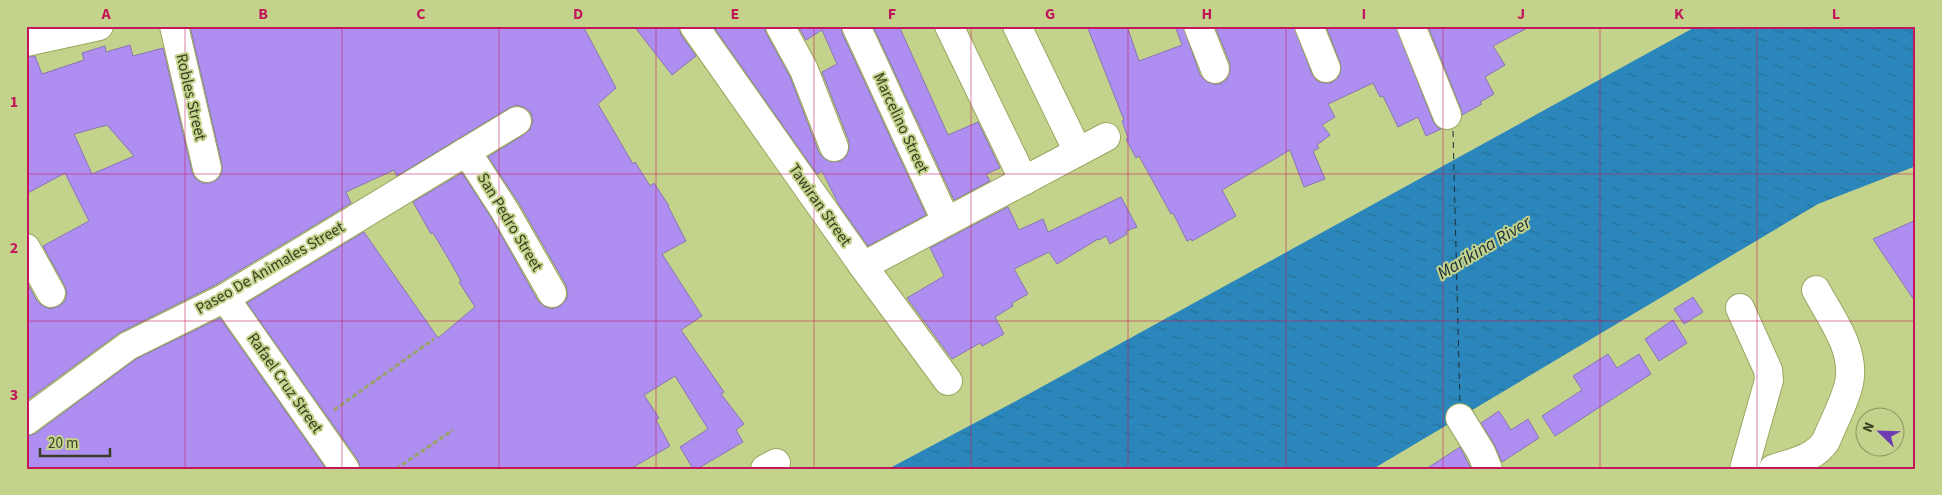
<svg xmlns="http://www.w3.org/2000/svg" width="1942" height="495" font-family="'Source Sans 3',sans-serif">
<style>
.water{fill:url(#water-ripples)}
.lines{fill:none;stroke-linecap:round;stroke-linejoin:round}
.ferry{stroke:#1a2d3a;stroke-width:1;stroke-dasharray:6 5;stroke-linecap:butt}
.building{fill:#af8ef1;stroke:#8975b4;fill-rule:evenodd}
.minor-casing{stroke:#99a760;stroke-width:30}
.path{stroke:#96a368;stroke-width:3;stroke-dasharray:5 2.5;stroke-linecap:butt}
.minor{stroke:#fff;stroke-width:28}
.grid{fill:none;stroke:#c2185b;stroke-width:1;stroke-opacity:0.55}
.labels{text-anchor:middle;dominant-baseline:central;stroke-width:4;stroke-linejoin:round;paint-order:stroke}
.street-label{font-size:16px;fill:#393f21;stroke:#c4d38b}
.water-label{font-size:18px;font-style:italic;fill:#1a2d3a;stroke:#c4d38b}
.neatline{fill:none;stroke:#c2185b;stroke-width:2}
.grid-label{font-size:16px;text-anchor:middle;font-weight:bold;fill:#c2185b}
</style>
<defs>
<pattern id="water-ripples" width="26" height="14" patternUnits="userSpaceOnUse" patternTransform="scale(1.25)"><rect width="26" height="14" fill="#2b87bb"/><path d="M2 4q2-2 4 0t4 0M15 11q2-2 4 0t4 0" fill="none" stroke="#267098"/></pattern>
</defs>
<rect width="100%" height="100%" fill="#c4d38b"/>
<path class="water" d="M 1697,26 L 1916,26 L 1916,166 L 1818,204 L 1373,469 L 888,469 L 1016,401 Z"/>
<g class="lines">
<path class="ferry" d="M 1453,131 L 1460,405"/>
</g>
<g class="building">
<path d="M 190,26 L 583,26 L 616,88 L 598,104 L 633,164 L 635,162 L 650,186 L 654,183 L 669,206 L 668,206 L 686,241 L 662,254 L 702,316 L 681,330 L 724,392 L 721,394 L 744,424 L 736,430 L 743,442 L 697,469 L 693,469 L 680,447 L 708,429 L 675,376 L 644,395 L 659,418 L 656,420 L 670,446 L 630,469 L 360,469 L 358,460 L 247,303 L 364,232 L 438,338 L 475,307 L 459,282 L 461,281 L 451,263 L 433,233 L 431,234 L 413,202 L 462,173 L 492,219 L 538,301 L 544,306 L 551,309 L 560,306 L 566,300 L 568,294 L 566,285 L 519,203 L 488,157 L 525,134 L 530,129 L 533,121 L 531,113 L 525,108 L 517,105 L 509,108 L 397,176 L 394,170 L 346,192 L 351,203 L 217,284 L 119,333 L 26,401 L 26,281 L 37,301 L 43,306 L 50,309 L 59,306 L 65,301 L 67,294 L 65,286 L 43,246 L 89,221 L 65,173 L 26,194 L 26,57 L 35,56 L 42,74 L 84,60 L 82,53 L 105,46 L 106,52 L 130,45 L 133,56 L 163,48 L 192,172 L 196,179 L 202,183 L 210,183 L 218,179 L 222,172 L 222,164 ZM 107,125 L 134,156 L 92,174 L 74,134 Z"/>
<path d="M 634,26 L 679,26 L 681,35 L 696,56 L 672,75 Z"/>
<path d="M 713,26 L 764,26 L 766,33 L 790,77 L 819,153 L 825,159 L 832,162 L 840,161 L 846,157 L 849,149 L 849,141 L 822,72 L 837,64 L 822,30 L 806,40 L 798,26 L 841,26 L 842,33 L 926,215 L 868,246 L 839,205 L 822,171 L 817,174 Z"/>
<path d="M 873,26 L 899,26 L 948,135 L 978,122 L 1000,168 L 986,174 L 990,181 L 954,200 Z"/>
<path d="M 1087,26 L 1127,26 L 1139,61 L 1182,45 L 1175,26 L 1183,26 L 1200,75 L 1206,81 L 1213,84 L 1220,84 L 1227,79 L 1230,71 L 1230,63 L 1215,26 L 1294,26 L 1312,74 L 1317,81 L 1324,83 L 1331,83 L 1338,78 L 1341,70 L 1340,62 L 1326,26 L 1396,26 L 1433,121 L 1437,127 L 1441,129 L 1426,136 L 1418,117 L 1398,127 L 1383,96 L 1380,97 L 1373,83 L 1328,104 L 1335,117 L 1322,125 L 1330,135 L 1317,145 L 1319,148 L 1313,151 L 1325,179 L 1304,187 L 1290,150 L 1222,190 L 1236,216 L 1192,241 L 1191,239 L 1187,241 L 1173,213 L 1171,214 L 1139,156 L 1136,158 L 1126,139 L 1128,138 L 1122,121 L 1124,120 Z"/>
<path d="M 1428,26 L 1531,26 L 1493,46 L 1505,65 L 1485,77 L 1494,94 L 1480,102 L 1482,104 L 1462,115 L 1461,109 Z"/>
<path d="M 1121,197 L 1137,227 L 1126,231 L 1127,234 L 1110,244 L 1106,236 L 1099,240 L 1098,239 L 1057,264 L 1049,252 L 1014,269 L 1028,294 L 1012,303 L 1013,306 L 995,317 L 1004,334 L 982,346 L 980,343 L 952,359 L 907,298 L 944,276 L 930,248 L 1008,207 L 1019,230 L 1043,219 L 1048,232 Z"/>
<path d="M 1916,220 L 1916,303 L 1873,239 Z"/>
<path d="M 1693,297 L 1703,312 L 1684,324 L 1674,309 Z"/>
<path d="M 220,318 L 326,469 L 26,469 L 26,436 L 35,434 L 136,359 Z"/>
<path d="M 1673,320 L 1687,343 L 1659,361 L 1645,339 Z"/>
<path d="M 1608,354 L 1617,368 L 1639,354 L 1651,374 L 1555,436 L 1542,416 L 1582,390 L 1573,376 Z"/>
<path d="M 1499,411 L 1511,430 L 1528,419 L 1539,438 L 1502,462 L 1494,444 L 1481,423 Z"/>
<path d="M 1460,447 L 1471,469 L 1426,469 Z"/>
</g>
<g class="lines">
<defs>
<g id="minor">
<path d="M 174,26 L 207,168"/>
<path d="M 694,26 L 863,266 L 948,381"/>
<path d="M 780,26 L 804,70 L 834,147"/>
<path d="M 856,26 L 946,221"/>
<path d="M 949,26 L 1024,181"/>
<path d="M 1017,26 L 1078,152"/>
<path d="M 1198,26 L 1215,69"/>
<path d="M 1309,26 L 1326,68"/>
<path d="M 1411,26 L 1447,115"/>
<path d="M 26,42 L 99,26"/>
<path d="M 464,153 L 474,163 L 505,211 L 552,293"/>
<path d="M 26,248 L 51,293"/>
<path d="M 863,266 L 1106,137"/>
<path d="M 225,298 L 345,469"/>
<path d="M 1740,308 L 1768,370 L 1769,380 L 1744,469"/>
<path d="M 1460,418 L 1481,452 L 1488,469"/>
<path d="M 26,421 L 128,346 L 225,298 L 517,121"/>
<path d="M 765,469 L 776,463"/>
<path d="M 1773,469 C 1793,462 1814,459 1826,441 C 1833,423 1845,402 1849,383 C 1856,350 1831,318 1816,290"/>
</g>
</defs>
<use href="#minor" class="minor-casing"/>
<g class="path">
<path d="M 334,410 L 434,339"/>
<path d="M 396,469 L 453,430"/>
</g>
<use href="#minor" class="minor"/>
</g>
<path class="grid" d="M 185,26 L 185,469M 342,26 L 342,469M 499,26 L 499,469M 656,26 L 656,469M 814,26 L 814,469M 971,26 L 971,469M 1128,26 L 1128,469M 1286,26 L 1286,469M 1443,26 L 1443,469M 1600,26 L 1600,469M 1757,26 L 1757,469M 26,174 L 1916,174M 26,321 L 1916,321"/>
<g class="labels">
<g class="street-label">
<text transform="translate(191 97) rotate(77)">Robles Street</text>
<text transform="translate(901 123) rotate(65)">Marcelino Street</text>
<text transform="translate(820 205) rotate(55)">Tawiran Street</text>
<text transform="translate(510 222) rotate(59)">San Pedro Street</text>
<text transform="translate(270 268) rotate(-30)">Paseo De Animales Street</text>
<text transform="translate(285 383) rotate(55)">Rafael Cruz Street</text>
</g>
<g class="water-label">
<text transform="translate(1484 248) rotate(-31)">Marikina River</text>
</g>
</g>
<rect width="1942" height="495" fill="none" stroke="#c4d38b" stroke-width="55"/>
<g transform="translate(1880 432) rotate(293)"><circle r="24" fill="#c4d38b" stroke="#8c9861"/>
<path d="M0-4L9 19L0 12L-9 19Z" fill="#6e3db4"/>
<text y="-8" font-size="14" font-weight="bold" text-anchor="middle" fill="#393f21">N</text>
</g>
<path d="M40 448v8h70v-8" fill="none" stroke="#393f21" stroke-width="2.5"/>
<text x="48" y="448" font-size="15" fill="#393f21" stroke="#c4d38b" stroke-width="4" paint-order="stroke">20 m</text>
<rect x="28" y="28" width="1886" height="440" class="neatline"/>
<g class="grid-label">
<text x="106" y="19">A</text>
<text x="263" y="19">B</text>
<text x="421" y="19">C</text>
<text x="578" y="19">D</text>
<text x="735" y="19">E</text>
<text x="892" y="19">F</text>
<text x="1050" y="19">G</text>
<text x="1207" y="19">H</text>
<text x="1364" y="19">I</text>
<text x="1521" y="19">J</text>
<text x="1679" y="19">K</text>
<text x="1836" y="19">L</text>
<text x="14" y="107">1</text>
<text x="14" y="253">2</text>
<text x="14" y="400">3</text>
</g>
</svg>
